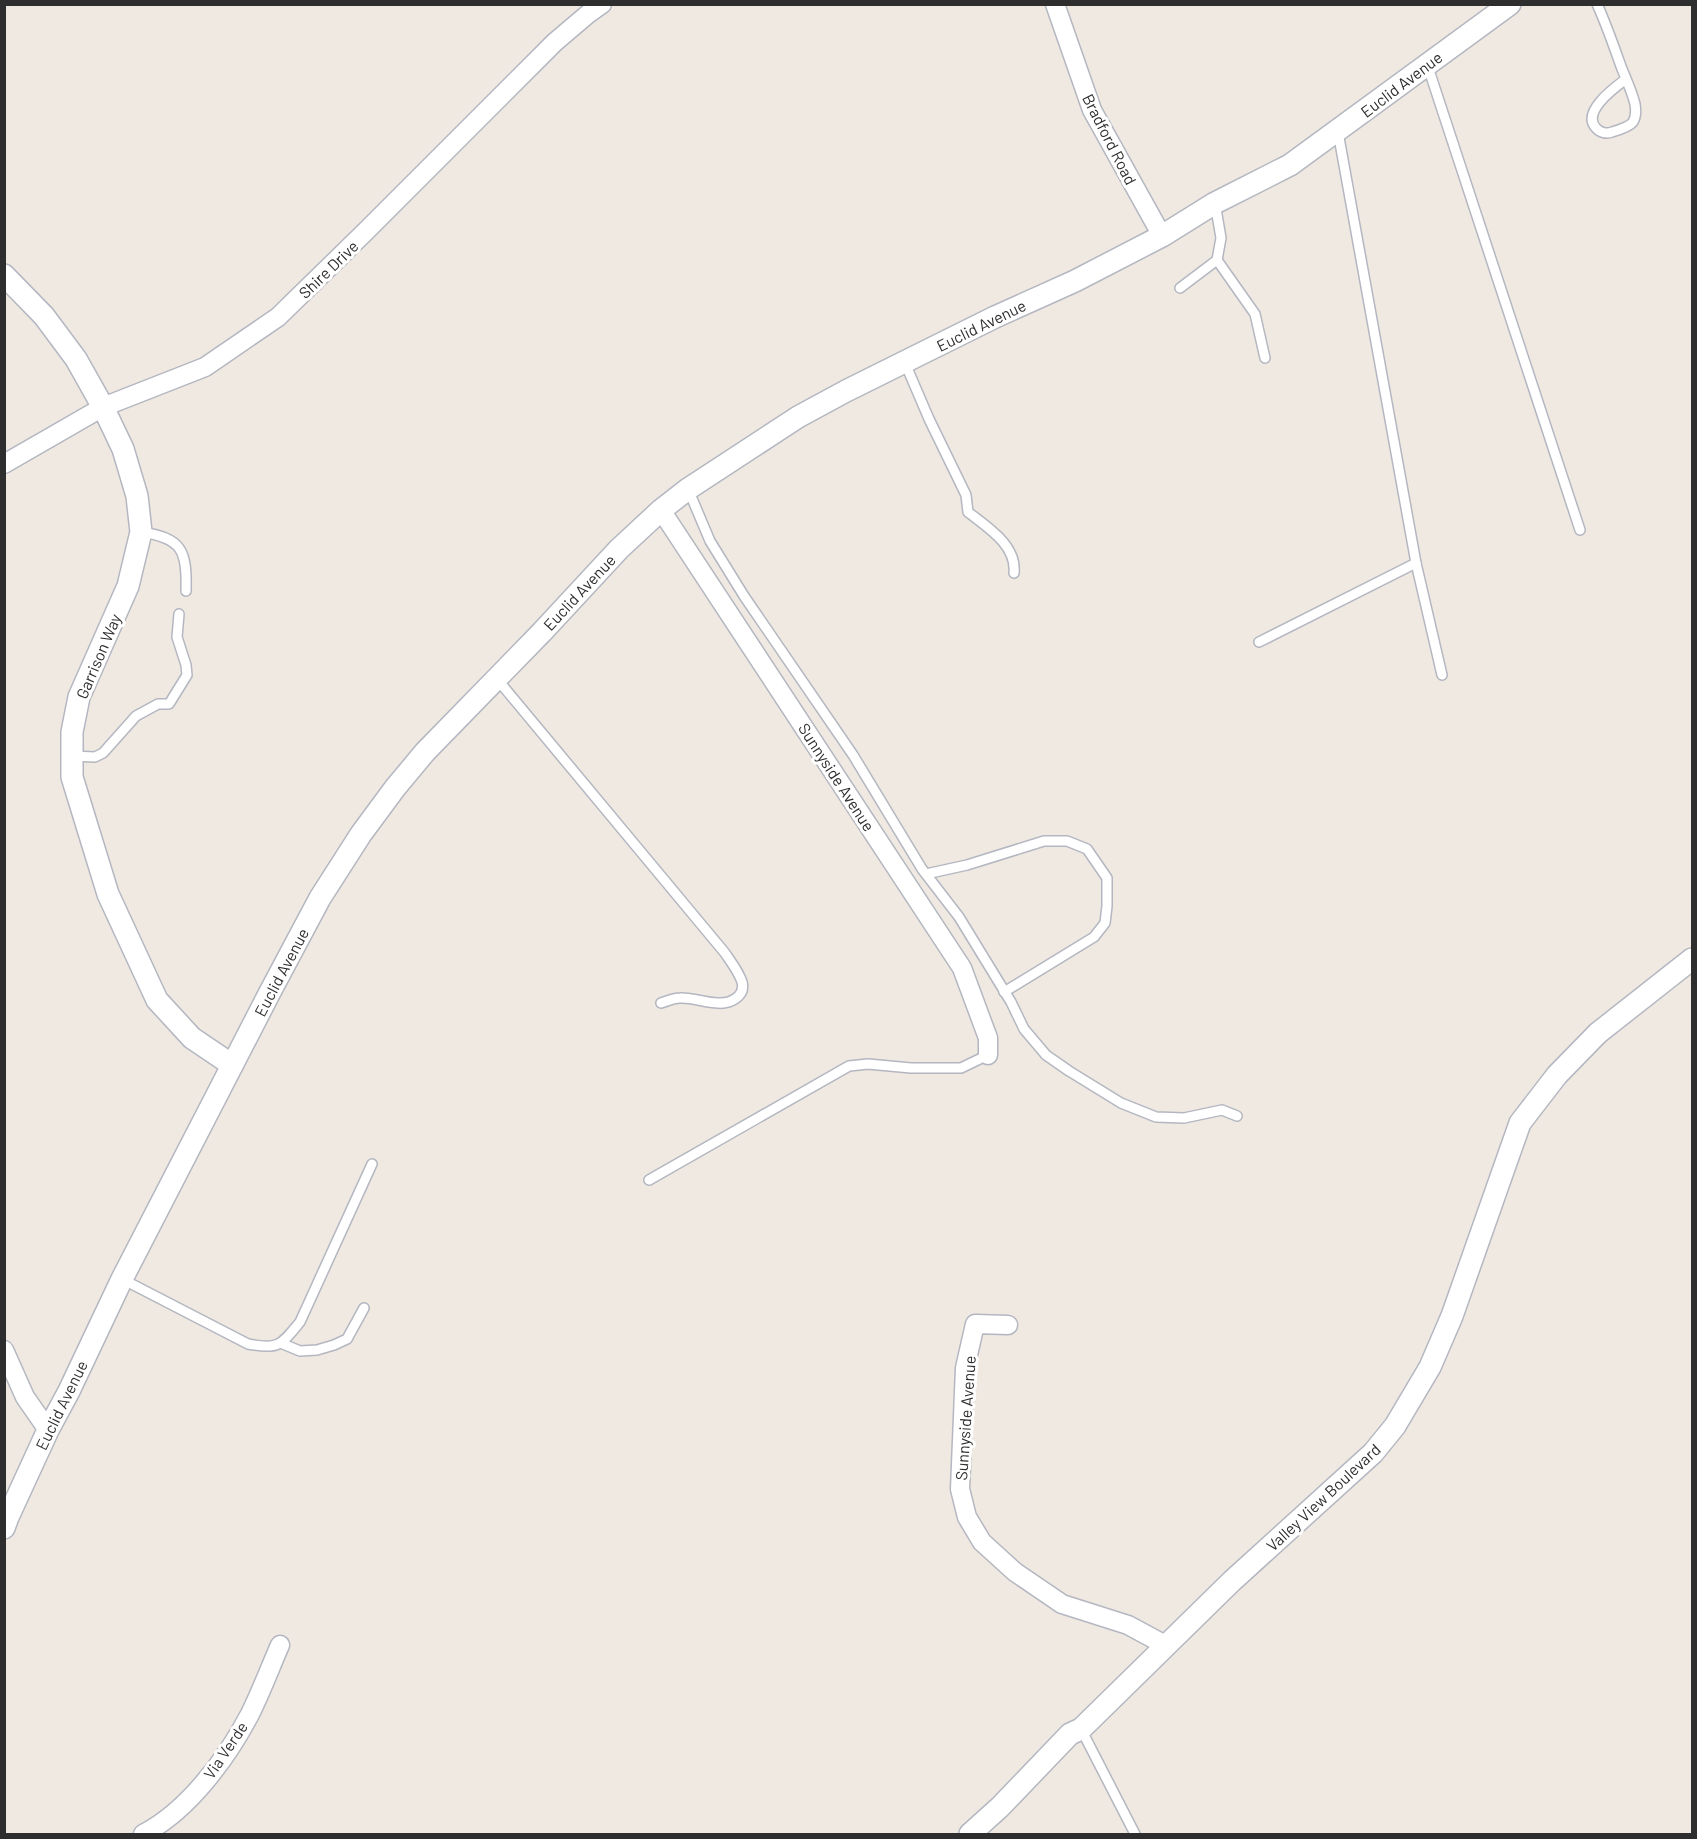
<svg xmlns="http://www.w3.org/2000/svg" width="1697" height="1839" font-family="Barlow,sans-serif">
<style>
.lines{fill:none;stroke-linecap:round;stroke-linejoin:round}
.service-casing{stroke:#b4b7c1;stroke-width:12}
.minor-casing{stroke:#b4b7c1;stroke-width:21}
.tertiary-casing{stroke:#b4b7c1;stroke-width:24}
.service{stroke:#fff;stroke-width:9}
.minor{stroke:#fff;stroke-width:18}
.tertiary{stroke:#fff;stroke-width:21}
.labels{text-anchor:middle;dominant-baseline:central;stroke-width:6;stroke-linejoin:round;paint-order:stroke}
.street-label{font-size:16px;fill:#2e2e2e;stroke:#fff}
</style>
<rect width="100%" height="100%" fill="#efe9e1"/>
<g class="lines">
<defs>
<g id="service">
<path d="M 1597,4 C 1607,26 1614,47 1622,69 C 1627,81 1632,92 1635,104 C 1636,110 1636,117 1633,122 C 1629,127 1619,130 1612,132 C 1607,134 1600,133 1596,128 C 1581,112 1614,88 1626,79"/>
<path d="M 1427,64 L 1580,530"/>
<path d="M 1338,132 L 1416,563 L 1442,675"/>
<path d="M 1217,260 L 1255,314 L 1265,358"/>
<path d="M 1180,288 L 1217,260 L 1221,238 L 1215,203"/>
<path d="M 905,363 L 929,419 L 966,495 L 968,512 C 987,527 1017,545 1014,573"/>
<path d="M 688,489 L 710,541 L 744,596 L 853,755 L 922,869 L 959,917 L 1011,1002 L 1024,1029 L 1046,1055 L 1069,1071 L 1121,1103 L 1156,1117 L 1184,1118 L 1222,1110 L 1237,1116"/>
<path d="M 141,532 C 182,538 187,550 186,591"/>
<path d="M 1259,642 L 1416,563"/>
<path d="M 497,679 L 725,953 C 731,962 739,972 742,982 C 746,997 729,1004 718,1003 C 705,1003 692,997 680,998 C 674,998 667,1001 661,1003"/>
<path d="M 72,756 L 95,757 L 103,753 L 136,716 L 158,704 L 169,704 L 187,675 L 186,665 L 177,637 L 179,614"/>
<path d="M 926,874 L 967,865 L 1044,841 L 1067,841 L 1087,849 L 1107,878 L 1107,906 L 1105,923 L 1094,937 L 1004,992"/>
<path d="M 649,1180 L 849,1066 L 868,1064 L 911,1068 L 961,1068 L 988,1055"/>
<path d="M 122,1279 L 248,1344 C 279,1350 281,1345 300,1322 L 372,1164"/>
<path d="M 283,1344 L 300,1351 L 317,1350 L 334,1345 L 347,1339 L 364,1308"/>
<path d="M 1081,1729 L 1135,1834"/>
</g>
<g id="minor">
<path d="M 1055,4 L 1092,110 L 1162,236"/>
<path d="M 4,464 L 103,407 L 205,367 L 278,317 L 365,232 L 555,42 L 588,14 L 602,4"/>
<path d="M 661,510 L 962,968 L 988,1038 L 988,1055"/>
<path d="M 1008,1325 L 975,1324 L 965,1368 L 960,1489 L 967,1517 L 982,1542 L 1015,1572 L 1062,1604 L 1128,1625 L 1167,1646"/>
<path d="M 4,1350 L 25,1397 L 48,1430"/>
<path d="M 143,1834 C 188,1811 227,1758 250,1714 C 261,1692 270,1668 280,1645"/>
</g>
<g id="tertiary">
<path d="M 4,275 L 44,316 L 76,359 L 103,407 L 123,449 L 137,496 L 141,532 L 128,586 L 79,697 L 72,732 L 72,777 L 108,894 L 157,1000 L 192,1038 L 232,1065"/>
<path d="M 4,1528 L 8,1517 L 48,1430 L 69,1391 L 122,1279 L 270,992 L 320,898 L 361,834 L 395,788 L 425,752 L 542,632 L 619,549 L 661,510 L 688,489 L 798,417 L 846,391 L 995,317 L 1075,281 L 1162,236 L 1215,203 L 1290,165 L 1510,4"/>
<path d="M 970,1834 L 1000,1807 L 1070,1734 L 1081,1729 L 1232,1581 L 1373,1453 L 1395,1426 L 1430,1367 L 1452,1316 L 1520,1123 L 1557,1075 L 1598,1033 L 1692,959"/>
</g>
</defs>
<use href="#service" class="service-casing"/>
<use href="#minor" class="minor-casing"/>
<use href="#tertiary" class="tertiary-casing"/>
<use href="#service" class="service"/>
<use href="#minor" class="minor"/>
<use href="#tertiary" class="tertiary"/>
</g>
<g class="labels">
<g class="street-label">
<text transform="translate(1401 84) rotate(-37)">Euclid Avenue</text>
<text transform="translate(1110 139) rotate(63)">Bradford Road</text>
<text transform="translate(328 269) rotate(-44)">Shire Drive</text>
<text transform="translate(981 325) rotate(-26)">Euclid Avenue</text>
<text transform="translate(579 592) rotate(-47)">Euclid Avenue</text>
<text transform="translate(98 656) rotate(-67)">Garrison Way</text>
<text transform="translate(837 777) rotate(57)">Sunnyside Avenue</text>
<text transform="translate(281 972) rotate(-62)">Euclid Avenue</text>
<text transform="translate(61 1405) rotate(-64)">Euclid Avenue</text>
<text transform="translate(965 1418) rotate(-86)">Sunnyside Avenue</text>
<text transform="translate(1323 1497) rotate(-43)">Valley View Boulevard</text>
<text transform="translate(225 1750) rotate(-56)">Via Verde</text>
</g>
</g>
<rect width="1697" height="1839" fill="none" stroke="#2e2e2e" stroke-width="12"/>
</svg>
